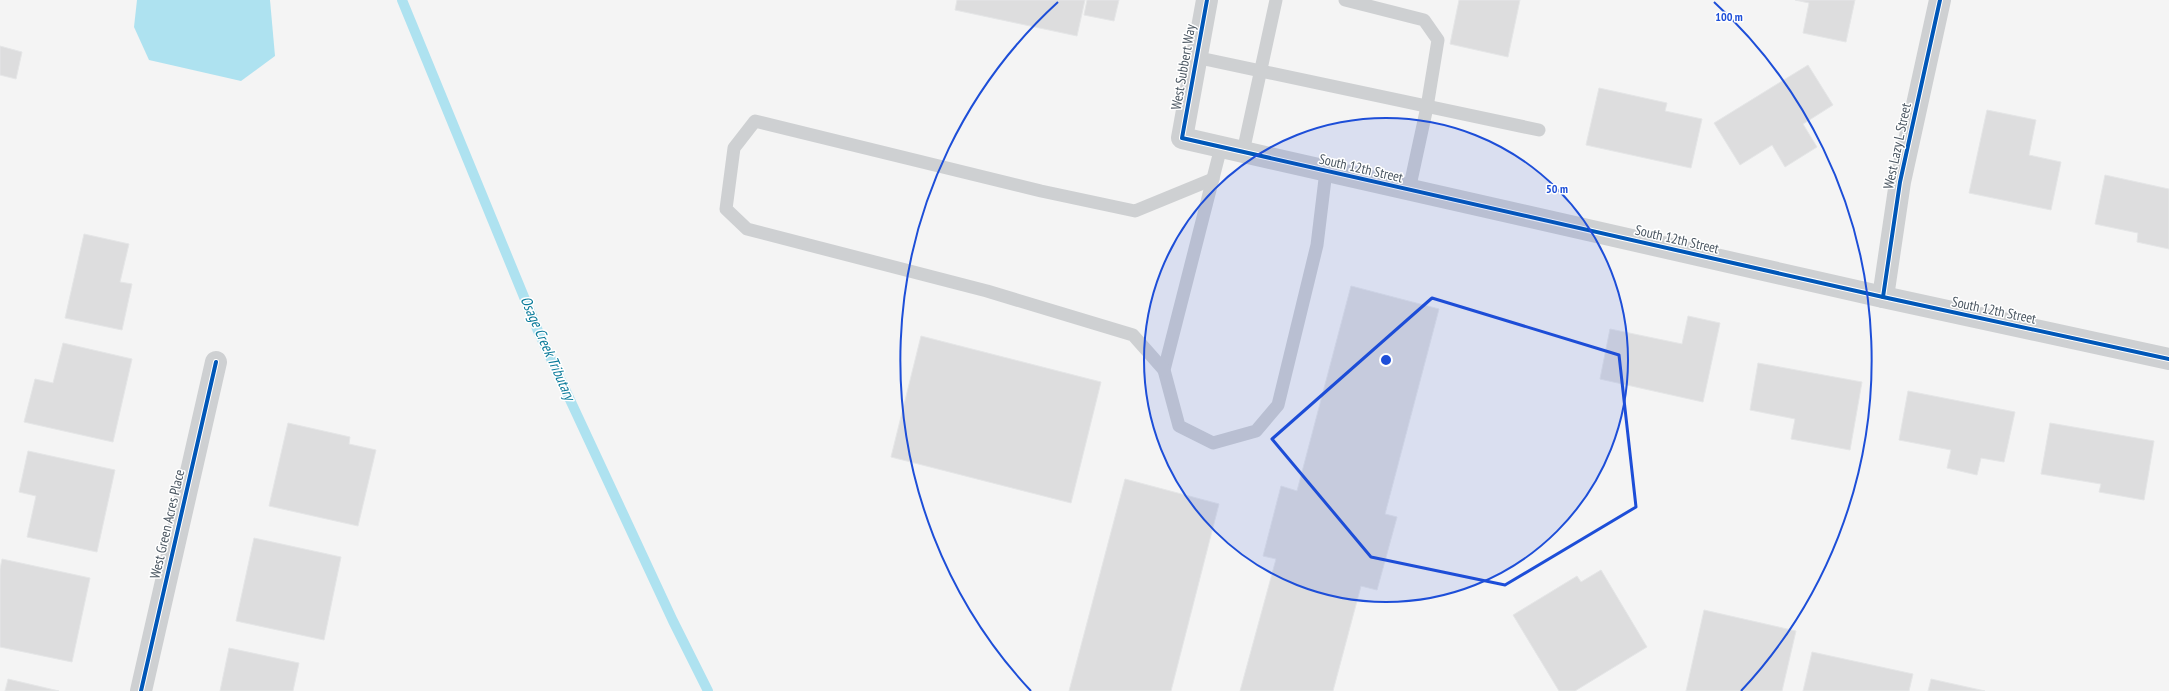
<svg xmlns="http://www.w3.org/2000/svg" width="2169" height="691" font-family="'PT Sans Narrow',sans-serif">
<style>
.water{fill:#aee2f0}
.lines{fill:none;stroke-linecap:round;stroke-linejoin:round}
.stream{stroke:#aee2f0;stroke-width:10}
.building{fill:#ddddde;stroke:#e5e6e7}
.lane{stroke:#ced0d2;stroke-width:13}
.street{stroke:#ced0d2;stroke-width:22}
.cycleway-casing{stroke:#fff;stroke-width:6}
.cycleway{stroke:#0057b8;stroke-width:4}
.marked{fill:none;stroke:#1d4ed8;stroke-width:3;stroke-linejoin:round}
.ring{fill:none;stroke:#1d4ed8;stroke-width:2}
.labels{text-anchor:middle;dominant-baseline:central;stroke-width:3;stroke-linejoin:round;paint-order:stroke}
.street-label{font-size:14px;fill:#4a5661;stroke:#fff}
.water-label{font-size:15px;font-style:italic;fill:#0c7c9b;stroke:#fff}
.centre{fill:#1d4ed8;stroke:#fff;stroke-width:2}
.ring-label{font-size:12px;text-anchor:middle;font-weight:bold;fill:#1d4ed8;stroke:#fff;stroke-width:3;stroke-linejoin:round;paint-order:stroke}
</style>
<rect width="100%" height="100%" fill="#f4f4f4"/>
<path class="water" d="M 137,0 L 270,0 L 275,56 L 241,81 L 149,60 L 134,27 Z"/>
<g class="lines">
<path class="stream" d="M 402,0 L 538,331 L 673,621 L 708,691"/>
</g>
<g class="building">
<path d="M 957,0 L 1085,0 L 1077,36 L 955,10 Z"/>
<path d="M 1087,0 L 1119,0 L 1114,21 L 1084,15 Z"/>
<path d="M 1459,0 L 1520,0 L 1508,57 L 1450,44 Z"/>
<path d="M 1795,0 L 1855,0 L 1846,42 L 1803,33 L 1809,3 Z"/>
<path d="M 0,46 L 22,52 L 16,79 L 0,75 Z"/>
<path d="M 1808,65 L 1833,105 L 1803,124 L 1817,147 L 1785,167 L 1772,145 L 1740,165 L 1714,123 Z"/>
<path d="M 1599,88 L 1667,103 L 1665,111 L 1702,119 L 1691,168 L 1586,145 Z"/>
<path d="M 1987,110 L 2036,120 L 2029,155 L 2061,162 L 2051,210 L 1969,193 Z"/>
<path d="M 2105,175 L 2169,189 L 2169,249 L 2137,242 L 2138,233 L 2095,224 Z"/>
<path d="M 84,234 L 129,244 L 120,282 L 132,284 L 122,330 L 65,318 Z"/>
<path d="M 1351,286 L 1439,309 L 1385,514 L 1397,517 L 1377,590 L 1361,586 L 1333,691 L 1240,691 L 1276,559 L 1263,556 L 1281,486 L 1297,491 Z"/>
<path d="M 1688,316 L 1720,323 L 1703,402 L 1600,379 L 1610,329 L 1682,344 Z"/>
<path d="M 921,336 L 1101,382 L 1071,503 L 891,457 Z"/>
<path d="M 63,343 L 132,359 L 113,442 L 24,422 L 35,379 L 53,383 Z"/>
<path d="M 1758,363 L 1862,382 L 1850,450 L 1791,439 L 1795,419 L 1750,410 Z"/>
<path d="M 1908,391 L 2015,412 L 2004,462 L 1981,458 L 1977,475 L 1947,468 L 1951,450 L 1899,440 Z"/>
<path d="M 288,423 L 350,437 L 349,444 L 376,450 L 358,526 L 269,506 Z"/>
<path d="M 2050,423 L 2154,441 L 2144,500 L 2099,492 L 2101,484 L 2041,474 Z"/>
<path d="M 28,451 L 115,470 L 97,552 L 27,537 L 36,496 L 19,492 Z"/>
<path d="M 1125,479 L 1219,504 L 1171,691 L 1069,691 Z"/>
<path d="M 254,538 L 341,557 L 324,640 L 236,621 Z"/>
<path d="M 2,559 L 90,578 L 72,662 L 0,647 L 0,569 Z"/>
<path d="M 1601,570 L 1647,647 L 1575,691 L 1559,691 L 1513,615 L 1577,576 L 1581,582 Z"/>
<path d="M 1704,610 L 1796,631 L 1782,691 L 1686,691 Z"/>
<path d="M 229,648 L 299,663 L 293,691 L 220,691 Z"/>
<path d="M 1812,652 L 1913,674 L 1909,691 L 1803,691 Z"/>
<path d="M 8,679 L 59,691 L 5,691 Z"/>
<path d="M 1931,679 L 1985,691 L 1928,691 Z"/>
</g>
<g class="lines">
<g class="lane">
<path d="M 1345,0 L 1424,20 L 1438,40 L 1427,107 L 1409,190"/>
<path d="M 1195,57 L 1539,130"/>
<path d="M 1221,147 L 1164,370 L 1179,426 L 1213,443 L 1256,431 L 1278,405 L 1317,245 L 1326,171"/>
<path d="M 1243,152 L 1276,0"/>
<path d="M 1164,370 L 1133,335 L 987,291 L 747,229 L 726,209 L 734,148 L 755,121 L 1041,191 L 1135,211 L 1213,179"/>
</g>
<g class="street">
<path d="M 1207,0 L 1182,138 L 1883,297 L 2169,359"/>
<path d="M 1883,297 L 1900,182 L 1940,0"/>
<path d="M 141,691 L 216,362"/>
</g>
<defs>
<g id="cycleway">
<path d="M 1207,0 L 1182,138 L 1883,297 L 2169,359"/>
<path d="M 1883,297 L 1900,182 L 1940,0"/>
<path d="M 141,691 L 216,362"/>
</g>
</defs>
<use href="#cycleway" class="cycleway-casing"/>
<use href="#cycleway" class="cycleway"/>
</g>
<path class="marked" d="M 1432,298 L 1619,355 L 1636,507 L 1505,585 L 1371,557 L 1272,439 Z"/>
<circle cx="1386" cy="360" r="242" fill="#1d4ed8" fill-opacity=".12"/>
<g class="ring">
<circle cx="1386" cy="360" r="242"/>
<path d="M1031 691A485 485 0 0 1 1058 2M1714 2A485 485 0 0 1 1741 691"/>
</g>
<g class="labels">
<g class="street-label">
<text transform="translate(1183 67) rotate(-80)">West Subbert Way</text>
<text transform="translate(1897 146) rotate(-78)">West Lazy L Street</text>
<text transform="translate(1361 168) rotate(13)">South 12th Street</text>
<text transform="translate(1677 239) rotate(13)">South 12th Street</text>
<text transform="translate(1994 310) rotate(12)">South 12th Street</text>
<text transform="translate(167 524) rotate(-77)">West Green Acres Place</text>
</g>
<g class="water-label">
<text transform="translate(548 348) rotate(66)">Osage Creek Tributary</text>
</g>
</g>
<circle cx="1386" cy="360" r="6" class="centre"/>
<g class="ring-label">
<text x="1729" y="21">100 m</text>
<text x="1557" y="193">50 m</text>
</g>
</svg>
